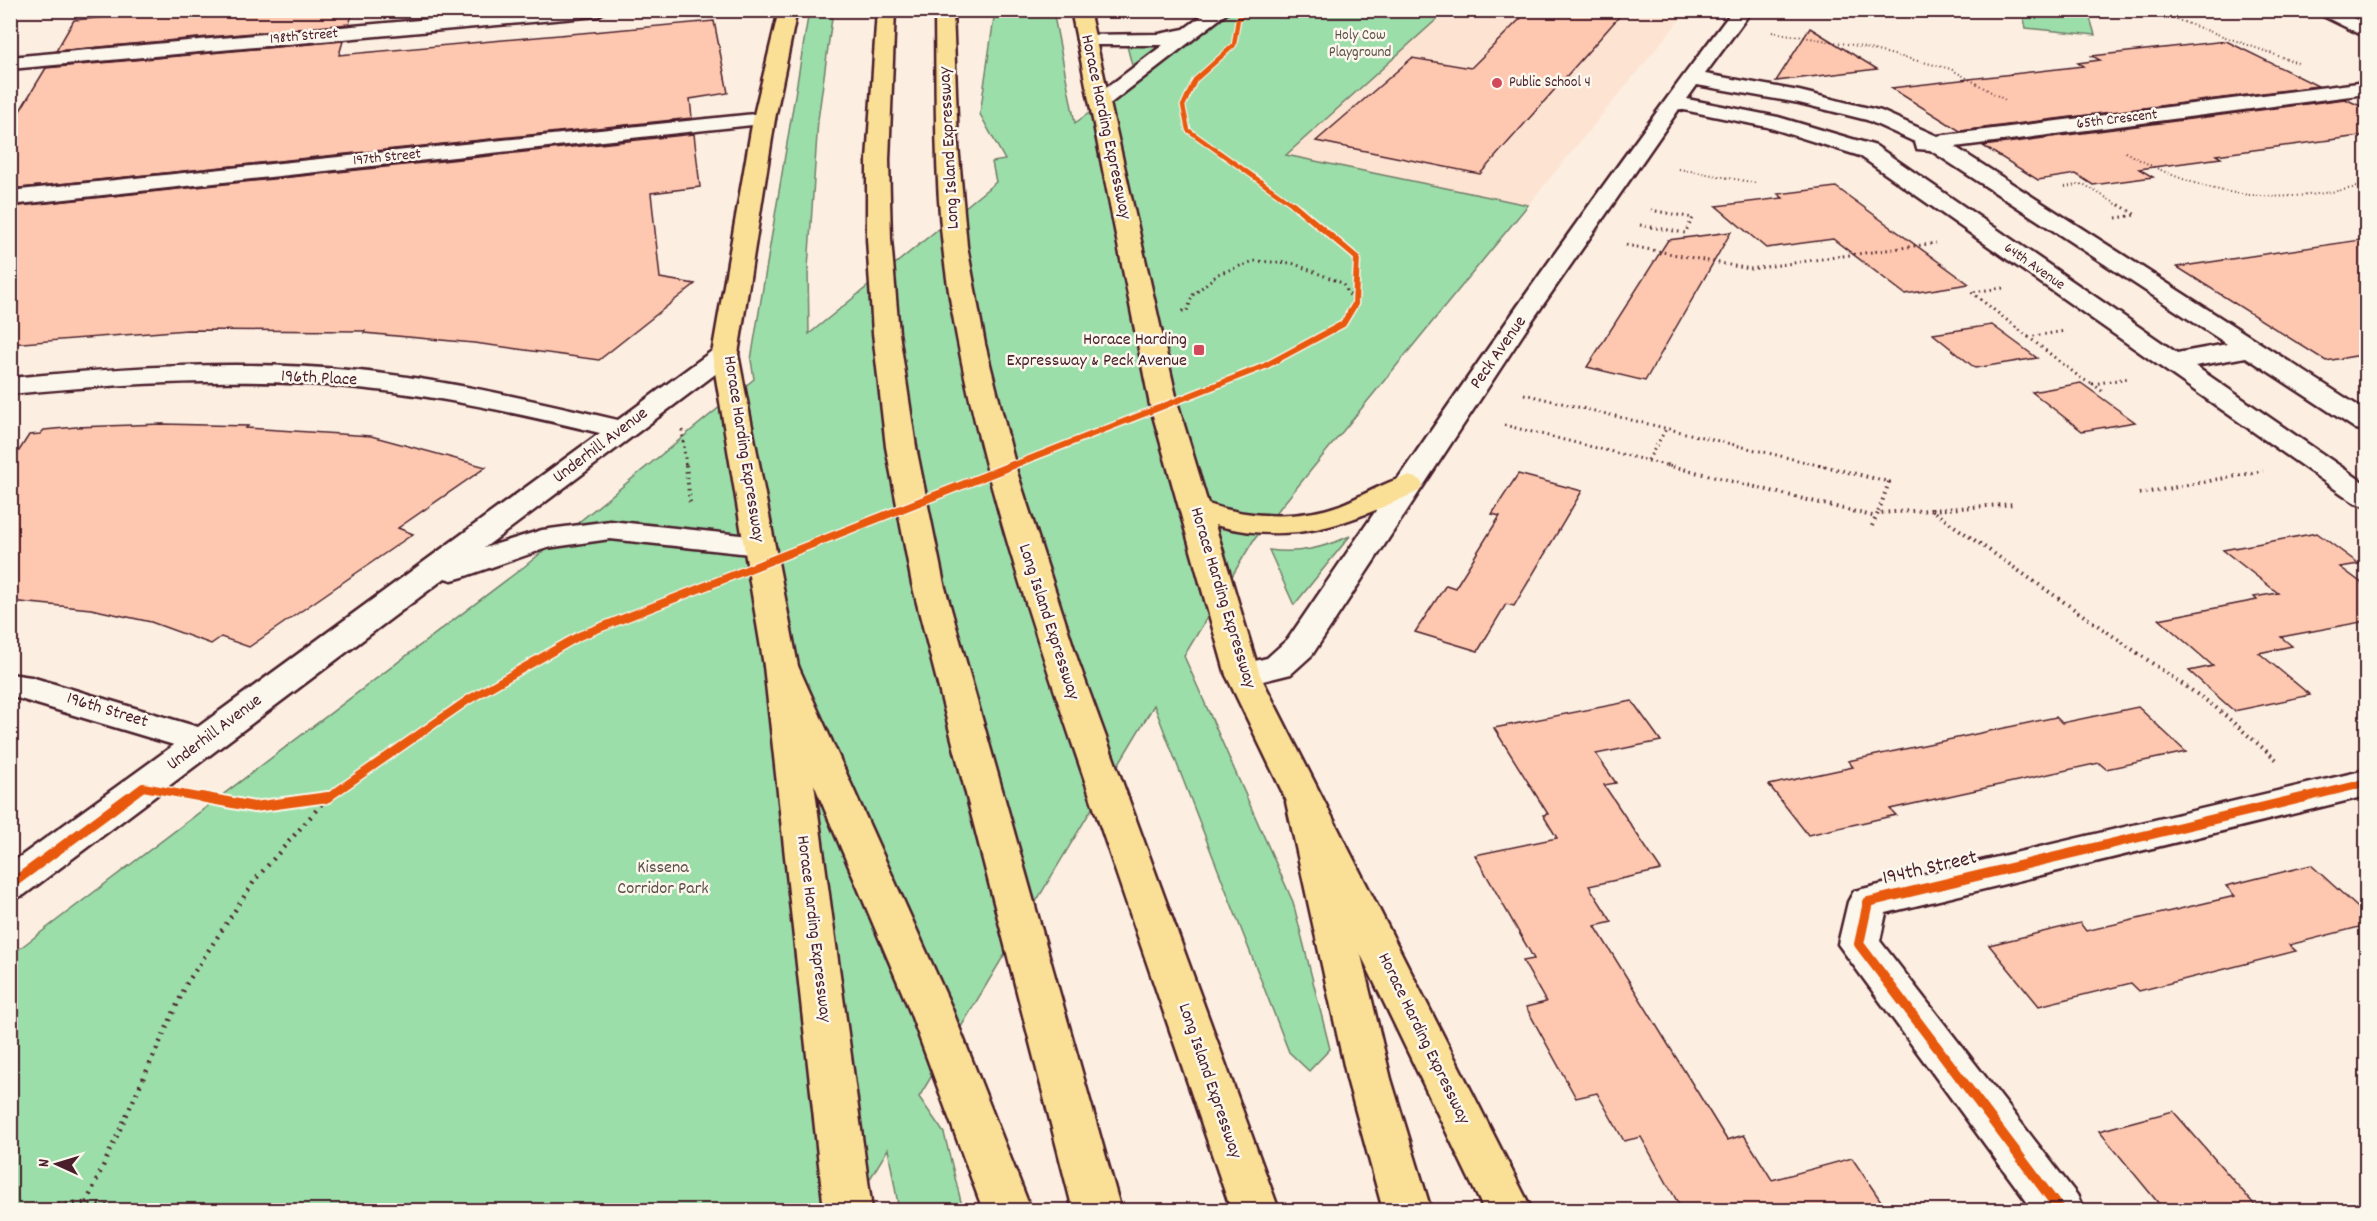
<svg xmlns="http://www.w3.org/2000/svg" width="2377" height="1221" font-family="Dekko,sans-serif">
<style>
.built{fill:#fde3d2}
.green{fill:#9bdea9;stroke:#727e6a;stroke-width:1.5}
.building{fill:#fec8b0;stroke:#4a1f2b;stroke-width:1.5}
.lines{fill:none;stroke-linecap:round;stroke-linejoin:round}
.minor-casing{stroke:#4a1f2b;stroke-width:5}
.major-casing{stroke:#4a1f2b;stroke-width:5}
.highway-casing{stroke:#4a1f2b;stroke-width:5}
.path-far3{stroke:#4a1f2b;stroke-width:2;stroke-dasharray:1 3;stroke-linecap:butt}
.path-far2{stroke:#4a1f2b;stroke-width:3;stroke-dasharray:1.5 4;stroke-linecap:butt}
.path-far1{stroke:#4a1f2b;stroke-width:4;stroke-dasharray:1.5 4.5;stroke-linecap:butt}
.path{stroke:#4a1f2b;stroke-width:4.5;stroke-dasharray:2 6;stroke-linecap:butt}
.minor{fill:#fbf7ec;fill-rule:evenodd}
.major{fill:#fadf96;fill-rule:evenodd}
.highway{fill:#fadf96;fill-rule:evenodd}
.cycleway-far3-casing{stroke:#fbf7ec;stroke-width:7}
.cycleway-far2-casing{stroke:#fbf7ec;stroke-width:9}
.cycleway-far1-casing{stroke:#fbf7ec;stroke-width:11}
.cycleway-casing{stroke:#fbf7ec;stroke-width:14}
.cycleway-far3{stroke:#e8590c;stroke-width:4.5}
.cycleway-far2{stroke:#e8590c;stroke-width:6}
.cycleway-far1{stroke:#e8590c;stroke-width:8}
.cycleway{stroke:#e8590c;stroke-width:10}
.poi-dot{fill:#d1495b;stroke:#fbf7ec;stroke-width:2}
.labels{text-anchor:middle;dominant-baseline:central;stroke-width:5;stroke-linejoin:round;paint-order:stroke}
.far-park-label{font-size:15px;fill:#5e4f4a;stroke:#fbf7ec}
.far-street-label{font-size:15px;fill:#4a1f2b;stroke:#fbf7ec}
.far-poi-label{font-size:15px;fill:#4a1f2b;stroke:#fbf7ec;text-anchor:start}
.street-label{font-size:18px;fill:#4a1f2b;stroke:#fbf7ec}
.poi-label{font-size:18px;fill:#4a1f2b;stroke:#fbf7ec;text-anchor:end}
.park-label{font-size:18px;fill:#5e4f4a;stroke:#fbf7ec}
.near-street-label{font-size:21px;fill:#4a1f2b;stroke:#fbf7ec}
</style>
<rect width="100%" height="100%" fill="#fceee0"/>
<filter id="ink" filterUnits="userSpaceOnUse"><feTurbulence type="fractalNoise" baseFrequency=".0167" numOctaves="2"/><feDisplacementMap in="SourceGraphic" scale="12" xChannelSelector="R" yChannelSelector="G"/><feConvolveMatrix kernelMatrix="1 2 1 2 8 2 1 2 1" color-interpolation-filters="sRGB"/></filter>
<g filter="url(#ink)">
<path class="built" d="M 1446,11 L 1687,11 L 1528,205 L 1286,155 Z"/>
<g class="green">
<path d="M 809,11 L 833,11 L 818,120 L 808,268 L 809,334 L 996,182 L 992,162 L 1005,160 L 980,114 L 995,11 L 1053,11 L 1075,123 L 1232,11 L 1446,11 L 1286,155 L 1528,205 L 1253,541 L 1184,656 L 1293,902 L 1330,1049 L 1309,1071 L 1289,1052 L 1154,705 L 919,1097 L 944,1133 L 963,1210 L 899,1210 L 888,1149 L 851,1210 L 11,1210 L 11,955 L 525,566 L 754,379 L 751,360 Z"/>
<path d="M 2022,11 L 2088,11 L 2095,35 L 2026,28 Z"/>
<path d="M 1127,46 L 1165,46 L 1134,73 Z"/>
<path d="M 1350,536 L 1294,605 L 1269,550 C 1299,554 1323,548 1350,536 Z"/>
</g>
<g class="building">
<path d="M 187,10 L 354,10 L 349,24 L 56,51 L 74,20 Z"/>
<path d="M 1529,10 L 1625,10 L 1480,174 L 1316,141 L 1412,58 L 1471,68 Z"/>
<path d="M 714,21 L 728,93 L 690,99 L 692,118 L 10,189 L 10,127 L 46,68 L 343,41 L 339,55 Z"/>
<path d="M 1810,28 L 1877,69 L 1776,81 Z"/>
<path d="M 2226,41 L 2318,86 L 1960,131 L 1891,88 L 2083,66 L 2078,63 L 2100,60 L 2092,56 Z"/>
<path d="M 2345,99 L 2367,109 L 2367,135 L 2216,155 L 2221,158 L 2139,169 L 2153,177 L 2093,185 L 2076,174 L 2038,180 L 1983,146 Z"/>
<path d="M 694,134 L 700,187 L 651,193 L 660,278 L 695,284 L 599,360 L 474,343 L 364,333 L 365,331 L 187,330 L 10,344 L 10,207 Z"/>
<path d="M 1836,187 L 1969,284 L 1905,294 L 1833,239 L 1766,248 L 1716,206 L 1783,198 L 1778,194 Z"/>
<path d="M 1731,232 L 1645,381 L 1587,367 L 1668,240 Z"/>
<path d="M 2367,239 L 2367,354 L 2326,361 L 2177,267 Z"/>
<path d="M 1992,325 L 2037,358 L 1975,368 L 1933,334 Z"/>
<path d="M 2081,383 L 2135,422 L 2082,431 L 2032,392 Z"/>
<path d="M 162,424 L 248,426 L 246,428 L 371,436 L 486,467 L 398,528 L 413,534 L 249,647 L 221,637 L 211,644 L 151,622 L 91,609 L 10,601 L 10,465 L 29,435 L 40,434 L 44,430 L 76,427 Z"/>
<path d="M 1518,474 L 1582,491 L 1514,606 L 1506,604 L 1478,651 L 1415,632 L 1446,585 L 1455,588 L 1500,516 L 1492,514 Z"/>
<path d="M 2317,533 L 2359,564 L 2340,567 L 2367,587 L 2367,621 L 2281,637 L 2292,646 L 2259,653 L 2310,695 L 2234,711 L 2189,671 L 2213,666 L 2159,619 L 2257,600 L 2254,597 L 2278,593 L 2223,550 Z"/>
<path d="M 1632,701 L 1661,741 L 1596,754 L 1616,783 L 1604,785 L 1661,870 L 1589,886 L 1612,922 L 1595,926 L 1727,1140 L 1744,1135 L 1772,1180 L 1852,1158 L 1887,1210 L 1682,1210 L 1641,1137 L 1624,1141 L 1597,1093 L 1576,1098 L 1526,1007 L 1546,1002 L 1523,961 L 1534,959 L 1475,855 L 1557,838 L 1543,815 L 1548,814 L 1494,728 Z"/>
<path d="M 2138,707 L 2186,752 L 2106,769 L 2099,763 L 1890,809 L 1896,815 L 1808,835 L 1769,785 L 1853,767 L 1848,761 L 2056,717 L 2062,723 Z"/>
<path d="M 2311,865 L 2367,916 L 2367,925 L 2289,945 L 2296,951 L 2139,991 L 2131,983 L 2039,1006 L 1989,945 L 2080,923 L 2086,931 L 2235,896 L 2226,886 Z"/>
<path d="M 2173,1111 L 2259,1210 L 2164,1210 L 2099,1131 Z"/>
</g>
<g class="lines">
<defs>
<g id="minor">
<path d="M 531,10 L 607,10 L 598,16 L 10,69 L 10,57 Z"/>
<path d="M 1210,10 L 1231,10 L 1107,106 L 1093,106 L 1090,102 L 1093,98 L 1163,45 L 1087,45 L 1077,39 L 1080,35 L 1159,34 L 1184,29 Z"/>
<path d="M 1733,10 L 1752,10 L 1705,74 L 1799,91 L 1881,111 L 1937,136 L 2366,82 L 2366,94 L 1955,147 L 2366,411 L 2366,431 L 2356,429 L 2246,357 L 2195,366 L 2366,484 L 2366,506 L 2355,503 L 1860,156 L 1767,127 L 1679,109 L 1529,325 L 1312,655 L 1291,674 L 1243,686 L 1231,683 L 1226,675 L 1231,667 L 1267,658 L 1288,639 C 1433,427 1578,214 1733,10 ZM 1697,85 L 1799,103 L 1867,120 L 1915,142 L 1917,149 L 1930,150 L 2227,344 L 2177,353 L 1876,146 L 1778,117 L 1687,99 Z"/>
<path d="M 2311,10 L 2336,10 L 2366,24 L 2366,37 Z"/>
<path d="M 764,113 L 771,115 L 775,119 L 771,123 L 10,205 L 10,191 Z"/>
<path d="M 725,346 L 734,348 L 738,354 L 734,360 L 484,548 L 542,530 L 610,521 L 759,537 L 770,539 L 775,546 L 770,553 L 759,555 L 610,539 L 547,548 L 463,577 L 452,580 L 445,578 L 24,895 L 10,900 L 10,864 L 174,745 L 10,696 L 10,674 L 31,677 L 198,727 L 600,433 C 520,414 441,396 359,388 C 243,376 126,383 10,394 L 10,378 C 126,367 243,359 359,371 C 447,380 532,400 618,420 L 716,348 Z"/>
<path d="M 2366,770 L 2366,796 L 1886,913 L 1880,941 L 2077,1195 L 2084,1210 L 2033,1210 L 1838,944 L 1848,902 L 1854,891 Z"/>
</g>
<g id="major">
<path d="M 779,10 L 797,10 L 775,119 L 738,354 L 798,666 L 872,1210 L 824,1210 L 764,666 L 712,354 L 753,119 Z"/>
<path d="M 1071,10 L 1089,10 L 1178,405 L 1208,504 C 1249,518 1299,520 1340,505 C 1363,496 1384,482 1408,476 L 1419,479 L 1423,485 L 1419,491 C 1346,524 1296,546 1215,525 L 1260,675 L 1532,1210 L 1484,1210 L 1226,675 L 1150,405 Z"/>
</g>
<g id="highway">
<path d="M 877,10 L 895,10 L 889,160 L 891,239 L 899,333 L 916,447 L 944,584 L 1121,1210 L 1073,1210 L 912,584 L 886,447 L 873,333 L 867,239 L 867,160 Z"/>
<path d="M 935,10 L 953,10 L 958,145 L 967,246 L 985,344 L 1017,472 L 1078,661 L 1279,1210 L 1231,1210 C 1183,1068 1134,926 1086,784 C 1030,619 973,452 947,279 C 934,190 936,100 935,10 Z"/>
<path d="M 781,655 L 793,658 L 798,666 L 950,1004 L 1031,1210 L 983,1210 L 907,1004 L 764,666 L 769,658 Z"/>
<path d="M 1305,789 L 1318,793 L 1324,802 L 1391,1079 L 1431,1210 L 1383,1210 L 1347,1079 L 1286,802 L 1292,793 Z"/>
</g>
</defs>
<use href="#minor" class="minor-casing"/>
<use href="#major" class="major-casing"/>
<use href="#highway" class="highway-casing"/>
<g class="path-far3">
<path d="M 2150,10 L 2298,63"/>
<path d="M 1772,32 L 1853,45 L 1951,69 L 2005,100"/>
<path d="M 2125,152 C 2208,198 2273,207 2366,185"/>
<path d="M 1679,169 L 1757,183"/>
<path d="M 2065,187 L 2083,184 L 2120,206"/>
</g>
<g class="path-far2">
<path d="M 2116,218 L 2136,215 L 2118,204"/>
<path d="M 1640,225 L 1685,233 L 1693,218 L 1651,210"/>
<path d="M 1626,245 L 1750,269 L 1936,243"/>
<path d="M 2003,288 L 1971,292 L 2082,379 L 2093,384"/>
<path d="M 1182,311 L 1187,311 L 1193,295 L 1218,274 L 1254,261 L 1292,263 L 1342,283 L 1355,304"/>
<path d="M 2028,337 L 2065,331"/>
<path d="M 2102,391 L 2093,384 L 2129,378"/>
<path d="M 1524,394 L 1826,467"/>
<path d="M 1504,425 L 1673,467"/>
<path d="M 682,430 L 686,467"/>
<path d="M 1648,460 L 1666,429"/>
</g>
<g class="path-far1">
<path d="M 686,465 L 690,503"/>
<path d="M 1667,465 L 1876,517"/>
<path d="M 1819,465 L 1889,482 L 1878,513"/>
<path d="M 2139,494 L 2263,471"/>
<path d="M 1932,510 L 2015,504"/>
<path d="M 1872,526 L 1878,513 L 1931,510 L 2214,706 L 2278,761"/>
</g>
<g class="path">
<path d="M 10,1209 L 85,1203 L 132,1210"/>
<path d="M 83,1210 L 187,983 L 255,880 L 326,799"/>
</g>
<use href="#minor" class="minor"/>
<use href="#major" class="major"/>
<use href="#highway" class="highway"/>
<defs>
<path id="cycleway-far3" d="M 1250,10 L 1238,19 L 1234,45 L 1195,80 L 1183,106 L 1188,130 L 1295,206"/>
<path id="cycleway-far2" d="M 1009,467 L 1265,366 L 1343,324 L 1355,304 L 1357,258 L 1293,204"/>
<g id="cycleway-far1">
<path d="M 127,799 L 143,787 L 209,799"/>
<path d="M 326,799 L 468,700 L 579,636 L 1013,465"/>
<path d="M 2300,799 L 2366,783"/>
</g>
<g id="cycleway">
<path d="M 201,797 L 254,807 L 328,797"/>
<path d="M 10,885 L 129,797"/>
<path d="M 2060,1210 L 1859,944 L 1868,902 L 2306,797"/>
</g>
</defs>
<use href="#cycleway-far3" class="cycleway-far3-casing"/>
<use href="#cycleway-far2" class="cycleway-far2-casing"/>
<use href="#cycleway-far1" class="cycleway-far1-casing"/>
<use href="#cycleway" class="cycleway-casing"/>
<use href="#cycleway-far3" class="cycleway-far3"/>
<use href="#cycleway-far2" class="cycleway-far2"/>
<use href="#cycleway-far1" class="cycleway-far1"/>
<use href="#cycleway" class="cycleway"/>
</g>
</g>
<g class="poi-dot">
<circle cx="1497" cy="83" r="6"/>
<rect x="1193" y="344" width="12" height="12" rx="3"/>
</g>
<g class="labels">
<g class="far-park-label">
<text x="1360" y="36">Holy Cow<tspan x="1360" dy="17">Playground</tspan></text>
</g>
<g class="far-street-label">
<text transform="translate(304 37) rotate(-5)">198th Street</text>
<text transform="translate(2117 120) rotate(-7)">65th Crescent</text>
<text transform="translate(387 158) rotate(-6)">197th Street</text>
<text transform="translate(2034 267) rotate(35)">64th Avenue</text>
</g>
<g class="far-poi-label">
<text x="1509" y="83">Public School 4</text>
</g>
<g class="street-label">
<text transform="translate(1105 127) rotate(78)">Horace Harding Expressway</text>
<text transform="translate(950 148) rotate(-93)">Long Island Expressway</text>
<text transform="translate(1499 353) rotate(-55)">Peck Avenue</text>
<text transform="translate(319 379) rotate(3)">196th Place</text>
<text transform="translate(601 446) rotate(-37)">Underhill Avenue</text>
<text transform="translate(743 449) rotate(81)">Horace Harding Expressway</text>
<text transform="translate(1222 598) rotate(73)">Horace Harding Expressway</text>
<text transform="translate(1048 622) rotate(72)">Long Island Expressway</text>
<text transform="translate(107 711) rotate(17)">196th Street</text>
<text transform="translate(215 733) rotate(-37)">Underhill Avenue</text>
<text transform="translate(813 929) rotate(83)">Horace Harding Expressway</text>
<text transform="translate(1423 1039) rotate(64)">Horace Harding Expressway</text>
<text transform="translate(1209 1081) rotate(71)">Long Island Expressway</text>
</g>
<g class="poi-label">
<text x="1187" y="340">Horace Harding<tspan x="1187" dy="21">Expressway &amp; Peck Avenue</tspan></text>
</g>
<g class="park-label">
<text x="663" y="868">Kissena<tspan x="663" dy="21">Corridor Park</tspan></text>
</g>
<g class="near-street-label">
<text transform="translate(1930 869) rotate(-13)">194th Street</text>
</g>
</g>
<rect width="2377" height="1221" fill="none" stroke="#fbf7ec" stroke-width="36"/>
<rect x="18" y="18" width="2341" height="1185" fill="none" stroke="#4a1f2b" stroke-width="2" filter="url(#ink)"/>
<g transform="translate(57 1164) rotate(274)" stroke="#fbf7ec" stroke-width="4.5" paint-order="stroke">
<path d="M0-4.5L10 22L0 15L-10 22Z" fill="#4a1f2b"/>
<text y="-9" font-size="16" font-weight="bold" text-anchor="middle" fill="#4a1f2b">N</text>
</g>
</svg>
